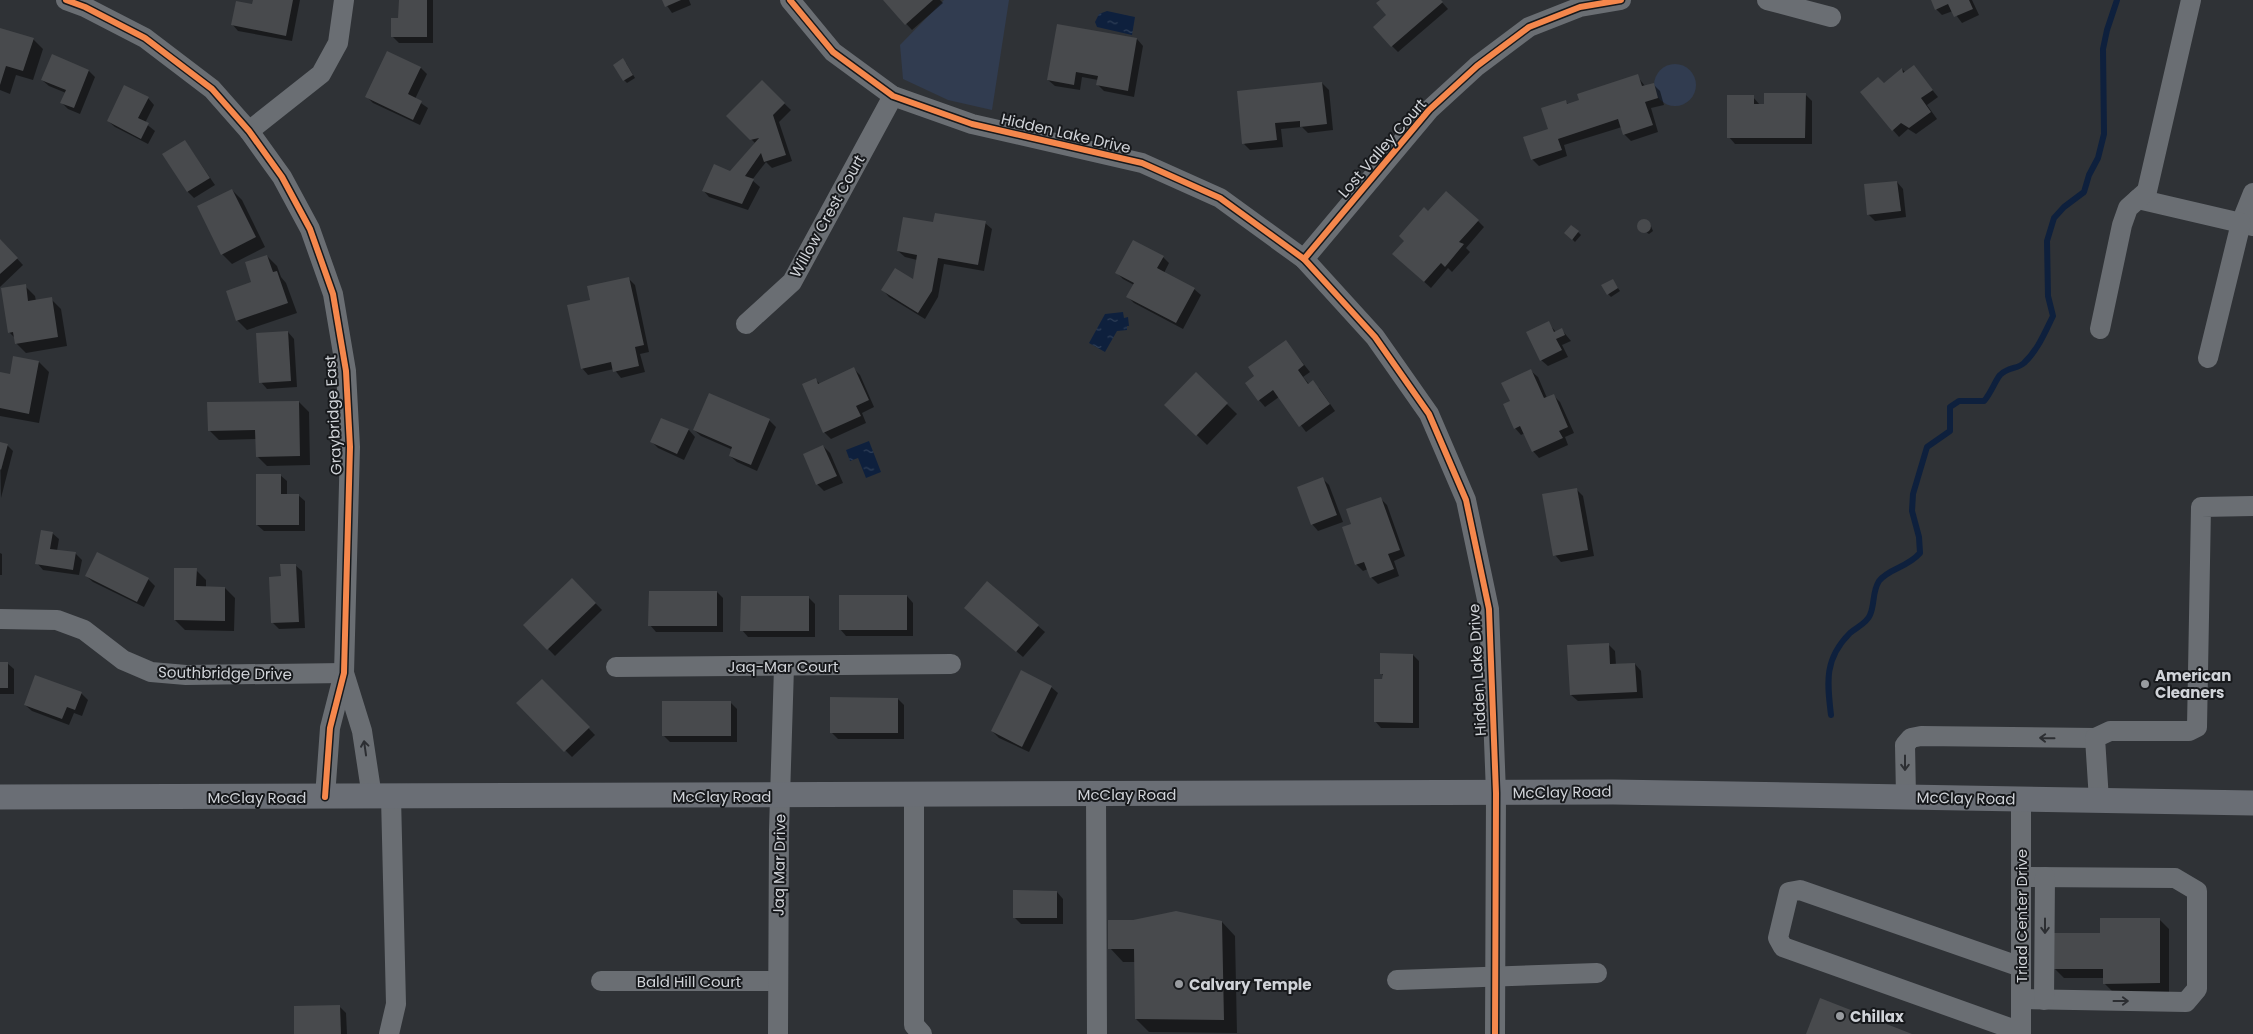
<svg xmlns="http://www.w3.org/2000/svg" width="2253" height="1034" font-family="Poppins,sans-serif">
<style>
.green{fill:#313c50}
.water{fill:url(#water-ripples)}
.shadow{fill:#0007}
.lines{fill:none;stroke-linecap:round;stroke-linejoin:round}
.stream{stroke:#0e203d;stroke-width:6}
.building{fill:#484a4d}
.minor{stroke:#6a6e73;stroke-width:20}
.major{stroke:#6a6e75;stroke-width:25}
.cycleway-casing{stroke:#17191c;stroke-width:9}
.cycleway{stroke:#f5874c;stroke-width:6}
.oneway{stroke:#2c2e32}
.poi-dot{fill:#989b9f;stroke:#17191c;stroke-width:2}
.labels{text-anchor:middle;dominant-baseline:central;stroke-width:4;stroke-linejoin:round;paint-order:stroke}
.street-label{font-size:15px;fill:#d0d3d8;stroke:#17191c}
.poi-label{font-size:15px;font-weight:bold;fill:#d0d3d8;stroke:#17191c;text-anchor:start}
</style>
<defs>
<pattern id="water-ripples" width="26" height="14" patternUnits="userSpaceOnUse" patternTransform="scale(1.25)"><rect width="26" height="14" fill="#0e203d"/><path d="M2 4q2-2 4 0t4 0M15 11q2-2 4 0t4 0" fill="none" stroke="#304058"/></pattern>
</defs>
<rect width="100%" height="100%" fill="#2f3236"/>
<g class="green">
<path d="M 944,0 L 1009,0 L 992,110 L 948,100 L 903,79 L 900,45 Z"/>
<circle cx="1675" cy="85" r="21"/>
</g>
<g class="water">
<path d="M 1107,11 L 1135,17 L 1132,35 L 1097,27 L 1095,22 L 1099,14 Z"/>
<path d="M 1123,312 L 1124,318 L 1128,317 L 1129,326 L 1127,326 L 1127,330 L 1117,331 L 1105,352 L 1089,343 L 1105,314 Z"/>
<path d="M 869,441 L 881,472 L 866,478 L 858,458 L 850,461 L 846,450 Z"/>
</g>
<g class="shadow">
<path d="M 254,0 L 300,0 L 292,41 L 238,31 L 232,24 L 253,5 Z"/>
<path d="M 400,0 L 433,0 L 433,43 L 399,43 L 392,36 L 400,19 Z"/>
<path d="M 663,0 L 689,0 L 691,5 L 672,13 Z"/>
<path d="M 884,0 L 940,0 L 943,3 L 912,30 Z"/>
<path d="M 1382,0 L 1440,0 L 1448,9 L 1398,52 L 1392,46 L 1388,15 Z"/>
<path d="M 1932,0 L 1972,0 L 1979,15 L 1962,23 L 1953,11 L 1942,15 L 1936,9 Z"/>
<path d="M 0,29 L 33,39 L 43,49 L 33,80 L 16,75 L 10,94 L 0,90 Z"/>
<path d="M 1137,39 L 1143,46 L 1134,97 L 1104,91 L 1098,85 L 1098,80 L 1082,77 L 1080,90 L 1055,86 L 1048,80 Z"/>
<path d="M 52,56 L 89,71 L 95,77 L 80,114 L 68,109 L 62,103 L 66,93 L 49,86 L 42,80 Z"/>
<path d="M 626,63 L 635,78 L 627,83 L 624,80 Z"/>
<path d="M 1914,67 L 1938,97 L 1927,105 L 1937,119 L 1916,134 L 1908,129 L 1899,137 L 1893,130 L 1884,84 L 1902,69 L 1906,73 Z"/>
<path d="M 421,68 L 427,74 L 415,99 L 428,108 L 420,125 L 373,103 L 366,96 Z"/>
<path d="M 1637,76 L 1645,86 L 1653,84 L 1660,91 L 1664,105 L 1651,108 L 1658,132 L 1631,141 L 1624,134 L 1622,127 L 1564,145 L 1567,156 L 1539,166 L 1532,159 L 1566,102 L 1569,105 Z"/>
<path d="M 762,82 L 791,110 L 779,122 L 792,161 L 772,168 L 766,162 L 752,180 L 760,187 L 748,210 L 709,197 L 703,190 L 730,172 L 755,143 L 728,116 Z"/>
<path d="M 1322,83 L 1329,90 L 1333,130 L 1308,133 L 1302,127 L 1281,129 L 1283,147 L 1250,150 L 1244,144 Z"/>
<path d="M 1805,94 L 1812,101 L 1812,144 L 1735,144 L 1729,137 L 1753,97 L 1760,105 Z"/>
<path d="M 148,98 L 154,105 L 145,123 L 155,131 L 148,144 L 115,127 L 108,121 Z"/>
<path d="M 185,141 L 215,185 L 194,198 L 188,192 L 164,154 Z"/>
<path d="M 1897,182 L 1903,189 L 1906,217 L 1875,221 L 1868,214 Z"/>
<path d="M 232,190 L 242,200 L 265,247 L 232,264 L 222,254 Z"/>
<path d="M 1429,213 L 1478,221 L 1484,227 L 1466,248 L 1470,252 L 1452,272 L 1448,268 L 1431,288 L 1400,260 Z"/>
<path d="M 1642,221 L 1647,221 L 1650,224 L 1653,231 L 1649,234 L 1639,228 Z"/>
<path d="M 985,223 L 992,229 L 984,271 L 944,264 L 938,297 L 925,319 L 889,297 L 883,290 L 914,281 L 917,260 L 905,257 L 898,251 Z"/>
<path d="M 1578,232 L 1581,235 L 1575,242 L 1566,233 Z"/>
<path d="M 0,240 L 23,265 L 0,287 Z"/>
<path d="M 267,256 L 277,266 L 281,277 L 286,283 L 297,313 L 247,330 L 237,320 Z"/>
<path d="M 1163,257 L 1169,263 L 1164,273 L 1194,289 L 1201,295 L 1183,329 L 1134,303 L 1128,297 L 1134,285 L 1123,279 L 1117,273 Z"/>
<path d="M 628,278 L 635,285 L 649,352 L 640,354 L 645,372 L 621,378 L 614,369 L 588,375 L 582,368 L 591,301 Z"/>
<path d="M 1613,281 L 1620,291 L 1611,297 L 1608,294 Z"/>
<path d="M 25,286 L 35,296 L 36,301 L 51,299 L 61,309 L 67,346 L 26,353 L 16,343 L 15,338 L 9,332 Z"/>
<path d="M 1548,323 L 1556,332 L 1562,330 L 1571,341 L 1562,345 L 1568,357 L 1548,366 L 1541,360 Z"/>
<path d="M 288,332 L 294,339 L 297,387 L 267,389 L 261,382 Z"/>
<path d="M 1286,342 L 1310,372 L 1303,377 L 1309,384 L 1319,388 L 1335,411 L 1306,432 L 1279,397 L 1265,407 L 1259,400 L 1256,376 Z"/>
<path d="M 39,362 L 49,372 L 39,423 L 0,416 L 0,374 L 11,375 Z"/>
<path d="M 854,369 L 860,375 L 874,407 L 862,413 L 866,423 L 831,439 L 824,432 L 815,379 L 820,384 Z"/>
<path d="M 1531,371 L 1538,377 L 1547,398 L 1554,396 L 1560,402 L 1574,433 L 1565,437 L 1568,445 L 1539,458 L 1533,451 L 1525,433 L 1521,435 L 1515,428 Z"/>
<path d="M 1196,374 L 1237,414 L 1207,445 L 1166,405 Z"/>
<path d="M 299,402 L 309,412 L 310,465 L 267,466 L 257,456 L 257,439 L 219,440 L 209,430 Z"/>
<path d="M 662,419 L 689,430 L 695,437 L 684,460 L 658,448 L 652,442 Z"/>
<path d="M 769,420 L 776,427 L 757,471 L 737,462 L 730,456 L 733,450 L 701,436 L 694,430 Z"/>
<path d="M 0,443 L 7,445 L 13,451 L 1,498 Z"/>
<path d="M 823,446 L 830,453 L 843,483 L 824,491 L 817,484 L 804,454 Z"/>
<path d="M 280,475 L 287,481 L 287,495 L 298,495 L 305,501 L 305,531 L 264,531 L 257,525 Z"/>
<path d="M 1323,479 L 1329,485 L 1343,522 L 1318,531 L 1312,524 Z"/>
<path d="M 1576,489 L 1583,496 L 1594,556 L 1561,562 L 1555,555 Z"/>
<path d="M 1380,498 L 1387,505 L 1405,556 L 1394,561 L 1399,576 L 1378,584 L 1371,577 L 1368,569 L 1363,571 L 1356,564 L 1353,525 Z"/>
<path d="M 52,533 L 59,539 L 57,551 L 75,553 L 82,560 L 79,575 L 43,570 L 37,563 Z"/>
<path d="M 0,553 L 2,554 L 2,575 L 0,575 Z"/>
<path d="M 295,565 L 302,571 L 305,628 L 279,629 L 273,623 L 282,577 Z"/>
<path d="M 196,570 L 206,580 L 206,588 L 225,588 L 235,598 L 234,631 L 185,630 L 175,620 Z"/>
<path d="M 86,576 L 148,579 L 155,586 L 144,607 L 93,582 Z"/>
<path d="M 572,579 L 602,610 L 555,656 L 525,625 Z"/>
<path d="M 717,592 L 723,598 L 723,632 L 656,632 L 650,625 Z"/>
<path d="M 907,596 L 913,603 L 913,636 L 846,636 L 840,629 Z"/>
<path d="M 808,597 L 815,604 L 815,637 L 748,637 L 742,630 Z"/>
<path d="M 972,614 L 1038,626 L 1045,632 L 1023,657 Z"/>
<path d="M 1608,644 L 1615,651 L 1616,665 L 1635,664 L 1641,671 L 1643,698 L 1578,701 L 1571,695 Z"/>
<path d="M 1413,655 L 1419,661 L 1419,728 L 1381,728 L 1375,721 L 1384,681 L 1384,676 L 1381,673 Z"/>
<path d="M 0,663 L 7,663 L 14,669 L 14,694 L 0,694 Z"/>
<path d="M 542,680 L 595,735 L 572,757 L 518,703 Z"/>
<path d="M 1051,687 L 1058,693 L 1029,752 L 999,738 L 992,731 Z"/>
<path d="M 81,693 L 88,700 L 82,716 L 74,713 L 69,725 L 32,711 L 25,705 Z"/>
<path d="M 898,699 L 904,705 L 904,739 L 838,739 L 831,732 Z"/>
<path d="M 730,702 L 737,709 L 737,742 L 670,742 L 663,735 Z"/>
<path d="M 1057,892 L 1063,899 L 1063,924 L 1021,924 L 1014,917 Z"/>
<path d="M 2159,919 L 2169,929 L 2169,993 L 2114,993 L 2104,983 L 2104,978 L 2064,978 L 2054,968 L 2101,934 Z"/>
<path d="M 1222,922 L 1235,936 L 1237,1033 L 1149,1032 L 1136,1019 L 1135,962 L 1123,962 L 1110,948 Z"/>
<path d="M 340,1007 L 346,1013 L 347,1034 L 296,1034 Z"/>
</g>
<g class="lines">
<path class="stream" d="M 1831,715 C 1827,682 1824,659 1850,633 C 1857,627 1867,623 1870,615 C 1875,604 1872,592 1879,581 C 1889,568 1907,568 1920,553 L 1919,537 L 1912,511 L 1913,494 L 1927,447 L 1950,431 L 1950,407 L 1959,401 L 1984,401 C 1991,393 1995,381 2000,375 C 2008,367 2018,369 2024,363 C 2038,350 2045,332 2053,316 L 2048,296 L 2047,241 L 2054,218 L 2064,207 L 2084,192 L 2089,175 L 2098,158 L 2104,134 L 2103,49 L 2107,30 L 2117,0"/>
</g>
<g class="building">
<path d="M 253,0 L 293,0 L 286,36 L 231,25 L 236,1 L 252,4 Z"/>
<path d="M 399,0 L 427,0 L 427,37 L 391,37 L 391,18 L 398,18 Z"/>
<path d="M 662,0 L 681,0 L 665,7 Z"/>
<path d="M 883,0 L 933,0 L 905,25 Z"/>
<path d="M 1380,0 L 1441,0 L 1443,2 L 1391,47 L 1373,27 L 1386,15 L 1376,3 Z"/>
<path d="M 1931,0 L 1969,0 L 1973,9 L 1954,17 L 1948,4 L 1935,10 Z"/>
<path d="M 1057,24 L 1137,38 L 1128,91 L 1096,85 L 1098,76 L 1076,72 L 1074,85 L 1047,80 Z"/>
<path d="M 0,28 L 34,38 L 23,71 L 6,66 L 0,85 Z"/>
<path d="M 387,51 L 421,67 L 408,94 L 422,101 L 413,120 L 365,97 Z"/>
<path d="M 52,54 L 89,70 L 74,108 L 60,103 L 66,90 L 41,80 Z"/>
<path d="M 623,58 L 633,75 L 623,81 L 613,65 Z"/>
<path d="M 1914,65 L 1933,90 L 1921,98 L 1931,112 L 1909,128 L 1901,123 L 1892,131 L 1860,92 L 1878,77 L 1884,83 L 1902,68 L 1903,73 Z"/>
<path d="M 1638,74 L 1642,86 L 1654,83 L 1658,98 L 1645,102 L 1653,125 L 1623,135 L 1618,119 L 1558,139 L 1562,150 L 1531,160 L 1523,137 L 1548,129 L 1541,108 L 1566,100 L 1567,104 L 1579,100 L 1577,94 Z"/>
<path d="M 762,80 L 785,103 L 773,115 L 786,155 L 764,162 L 761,153 L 745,176 L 754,179 L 742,204 L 702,191 L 714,164 L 730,171 L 759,138 L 750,140 L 726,116 Z"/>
<path d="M 1322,82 L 1327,124 L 1300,127 L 1300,121 L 1275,123 L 1277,140 L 1242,144 L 1237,91 Z"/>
<path d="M 124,85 L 149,97 L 138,118 L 149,123 L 141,139 L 107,121 Z"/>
<path d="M 1764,93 L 1806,93 L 1805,138 L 1727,138 L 1727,95 L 1754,95 L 1754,104 L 1764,104 Z"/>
<path d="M 185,140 L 210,178 L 187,192 L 162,154 Z"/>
<path d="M 1897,181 L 1901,211 L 1867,215 L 1864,184 Z"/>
<path d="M 232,189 L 256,237 L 221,255 L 197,206 Z"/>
<path d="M 1446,191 L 1479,220 L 1459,242 L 1464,244 L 1445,267 L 1441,263 L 1424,282 L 1392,254 L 1404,241 L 1399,236 L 1424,207 L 1428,211 Z"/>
<path d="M 935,213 L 986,221 L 978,265 L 938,258 L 932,291 L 918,313 L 881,290 L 895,268 L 913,279 L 917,255 L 897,251 L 903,217 L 933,222 Z"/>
<circle cx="1644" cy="226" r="7"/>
<path d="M 1571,225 L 1579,231 L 1572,240 L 1564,233 Z"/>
<path d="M 0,239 L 18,258 L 0,274 Z"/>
<path d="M 1133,240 L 1164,256 L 1157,268 L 1195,288 L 1176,323 L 1126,297 L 1134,283 L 1115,273 Z"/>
<path d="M 267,255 L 273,272 L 277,271 L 288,303 L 236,321 L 226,291 L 251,282 L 245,262 Z"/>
<path d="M 629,277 L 644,345 L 635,347 L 639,366 L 613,372 L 611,362 L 581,369 L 567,305 L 590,300 L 587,286 Z"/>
<path d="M 1613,279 L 1618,288 L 1607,295 L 1601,285 Z"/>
<path d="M 26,284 L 28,301 L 52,297 L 58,337 L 15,344 L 13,332 L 8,333 L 1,288 Z"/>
<path d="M 1549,321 L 1554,332 L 1562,328 L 1565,335 L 1556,339 L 1562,350 L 1540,361 L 1526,332 Z"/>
<path d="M 288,331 L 291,381 L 259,383 L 256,333 Z"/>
<path d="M 1286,340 L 1304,365 L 1298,370 L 1308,384 L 1313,380 L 1330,404 L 1299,427 L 1273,390 L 1258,401 L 1245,383 L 1254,376 L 1248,367 Z"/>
<path d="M 13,356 L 39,361 L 29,414 L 0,408 L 0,372 L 10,374 Z"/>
<path d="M 854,367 L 869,400 L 856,406 L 861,416 L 823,433 L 802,384 L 816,378 L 818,384 Z"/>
<path d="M 1531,369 L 1544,398 L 1554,394 L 1568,427 L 1559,431 L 1563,438 L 1532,452 L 1520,426 L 1514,429 L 1503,404 L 1510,401 L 1501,383 Z"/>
<path d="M 1196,372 L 1228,403 L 1196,436 L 1164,405 Z"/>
<path d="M 709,393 L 770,419 L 751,465 L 729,456 L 732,447 L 693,430 Z"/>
<path d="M 299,401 L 300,456 L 256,457 L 255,430 L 208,431 L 207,402 Z"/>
<path d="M 661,418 L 689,429 L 677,454 L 650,442 Z"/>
<path d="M 0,442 L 8,444 L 1,470 L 0,469 Z"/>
<path d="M 823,445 L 837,476 L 816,485 L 803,454 Z"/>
<path d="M 256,474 L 281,474 L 281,494 L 299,494 L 299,525 L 256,525 Z"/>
<path d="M 1323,477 L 1337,515 L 1311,525 L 1297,487 Z"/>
<path d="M 1577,488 L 1588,550 L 1553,556 L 1542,494 Z"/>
<path d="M 1381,497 L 1400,550 L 1388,554 L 1394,569 L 1370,578 L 1364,562 L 1355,565 L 1342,527 L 1351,524 L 1346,509 Z"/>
<path d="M 41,530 L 53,532 L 50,549 L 76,552 L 73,570 L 35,564 Z"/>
<path d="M 97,552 L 149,578 L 137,602 L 85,576 Z"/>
<path d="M 280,564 L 296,564 L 299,622 L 271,623 L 269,577 L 281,576 Z"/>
<path d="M 174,568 L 197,568 L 196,586 L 225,587 L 225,621 L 174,620 Z"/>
<path d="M 572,578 L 596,603 L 547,650 L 523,625 Z"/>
<path d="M 987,581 L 1039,625 L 1016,652 L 964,608 Z"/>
<path d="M 649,591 L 717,591 L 717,626 L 648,626 Z"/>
<rect x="839" y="595" width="68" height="35"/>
<path d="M 741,596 L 809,596 L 809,631 L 740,631 Z"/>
<path d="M 1609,643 L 1610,664 L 1635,663 L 1637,692 L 1570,695 L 1567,645 Z"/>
<path d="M 1380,653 L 1413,654 L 1413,723 L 1374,722 L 1374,679 L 1382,679 L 1383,674 L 1380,674 Z"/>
<rect x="0" y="662" width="8" height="26"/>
<path d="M 1021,670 L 1052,686 L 1022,747 L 991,731 Z"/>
<path d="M 35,675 L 82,692 L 75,710 L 67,707 L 62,719 L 24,705 Z"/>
<path d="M 542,679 L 590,727 L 564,752 L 516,703 Z"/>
<path d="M 830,697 L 898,698 L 898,733 L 830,733 Z"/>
<rect x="662" y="701" width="69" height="35"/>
<path d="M 1013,890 L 1057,891 L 1057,918 L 1013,918 Z"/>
<path d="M 1176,911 L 1222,921 L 1224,1020 L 1135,1019 L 1134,949 L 1108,949 L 1108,920 L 1133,920 Z"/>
<path d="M 2100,918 L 2160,918 L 2160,983 L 2103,984 L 2103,969 L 2053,969 L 2053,933 L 2100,933 Z"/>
<path d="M 1820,998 L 1912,1034 L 1806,1034 Z"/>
<path d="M 340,1005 L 341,1034 L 294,1034 L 294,1006 Z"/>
</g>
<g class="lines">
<g class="minor">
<path d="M 66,0 L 85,7 L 145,38 L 212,89 L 249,131 L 282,177 L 310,229 L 333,294 L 346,371 L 350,447 L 344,673 L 330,728 L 325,797"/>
<path d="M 790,0 L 833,52 L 893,96 L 972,124 L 1142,163 L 1220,198 L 1304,259 L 1375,337 L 1429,414 L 1466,500 L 1489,609 L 1496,793 L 1495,1034"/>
<path d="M 1767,0 L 1831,17"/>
<path d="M 249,131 L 321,74 L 338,43 L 344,0"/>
<path d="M 2253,193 L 2241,223 L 2253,226"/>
<path d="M 2138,199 L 2241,223 L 2208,358"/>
<path d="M 1304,259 L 1429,110 L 1477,66 L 1529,27 L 1580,7 L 1621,0"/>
<path d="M 746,324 L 792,282 L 893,96"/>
<path d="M 2100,329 L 2122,225 L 2128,208 L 2147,191 L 2191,0"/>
<path d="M 0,619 L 57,620 L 84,630 L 123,660 L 151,672 L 186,675 L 344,673"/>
<path d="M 616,667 L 951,664"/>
<path d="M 344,673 L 362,731 L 372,797"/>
<path d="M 914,795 L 914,1025 L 922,1034"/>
<path d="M 1096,795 L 1097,1034"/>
<path d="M 1906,796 L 1905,745 L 1911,738 L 1921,736 L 2095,738"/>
<path d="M 2099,800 L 2095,738 L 2110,731 L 2189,731 L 2197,727 L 2201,507 L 2253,506"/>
<path d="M 2021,877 L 2175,878 L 2197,891 L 2197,989 L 2186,1002 L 2021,999"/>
<path d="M 1397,980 L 1597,973"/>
<path d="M 601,981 L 777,981"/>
<path d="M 2044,1000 L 2045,877"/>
<path d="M 2021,1032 L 1783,947 L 1778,938 L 1789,892 L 1800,890 L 2021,967"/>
<path d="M 389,1034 L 396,1004 L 391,797"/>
<path d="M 778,1034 L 779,830 L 784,667"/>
<path d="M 2021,1034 L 2021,799"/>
</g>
<path class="major" d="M 0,797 L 1613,792 L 2253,803"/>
<defs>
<g id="cycleway">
<path d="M 66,0 L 85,7 L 145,38 L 212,89 L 249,131 L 282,177 L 310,229 L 333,294 L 346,371 L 350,447 L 344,673 L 330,728 L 325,797"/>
<path d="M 790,0 L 833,52 L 893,96 L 972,124 L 1142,163 L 1220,198 L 1304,259 L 1375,337 L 1429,414 L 1466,500 L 1489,609 L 1496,793 L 1495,1034"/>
<path d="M 1304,259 L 1429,110 L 1477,66 L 1529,27 L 1580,7 L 1621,0"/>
</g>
</defs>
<use href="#cycleway" class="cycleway-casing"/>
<use href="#cycleway" class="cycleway"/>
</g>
<defs><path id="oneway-shaft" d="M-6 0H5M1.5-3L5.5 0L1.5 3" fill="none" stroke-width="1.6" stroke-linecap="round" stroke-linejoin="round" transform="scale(1.25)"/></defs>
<g class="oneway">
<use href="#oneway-shaft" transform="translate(2047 738) rotate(-179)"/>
<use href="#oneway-shaft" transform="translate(365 748) rotate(-98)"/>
<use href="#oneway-shaft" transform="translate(1905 763) rotate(90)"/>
<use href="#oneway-shaft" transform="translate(2045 926) rotate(90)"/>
<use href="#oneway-shaft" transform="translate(2121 1001)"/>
</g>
<g class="poi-dot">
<circle cx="2145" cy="684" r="5"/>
<circle cx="1179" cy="984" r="5"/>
<circle cx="1840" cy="1016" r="5"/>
</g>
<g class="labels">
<g class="street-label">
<text transform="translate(1066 133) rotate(13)">Hidden Lake Drive</text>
<text transform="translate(1382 148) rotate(-49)">Lost Valley Court</text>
<text transform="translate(827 216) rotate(-61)">Willow Crest Court</text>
<text transform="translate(333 415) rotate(-93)">Graybridge East</text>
<text x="783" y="666">Jaq-Mar Court</text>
<text transform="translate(1477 670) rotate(-93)">Hidden Lake Drive</text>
<text transform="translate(225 673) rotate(1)">Southbridge Drive</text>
<text transform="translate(1562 792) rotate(-1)">McClay Road</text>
<text x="1127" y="794">McClay Road</text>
<text x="722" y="796">McClay Road</text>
<text x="257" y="797">McClay Road</text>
<text transform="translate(1966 798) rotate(1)">McClay Road</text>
<text transform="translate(779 865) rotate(-89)">Jaq Mar Drive</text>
<text transform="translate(2021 916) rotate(-90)">Triad Center Drive</text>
<text x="689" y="981">Bald Hill Court</text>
</g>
<g class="poi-label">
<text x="2155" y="675">American<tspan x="2155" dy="17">Cleaners</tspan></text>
<text x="1189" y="984">Calvary Temple</text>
<text x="1850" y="1016">Chillax</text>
</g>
</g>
</svg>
